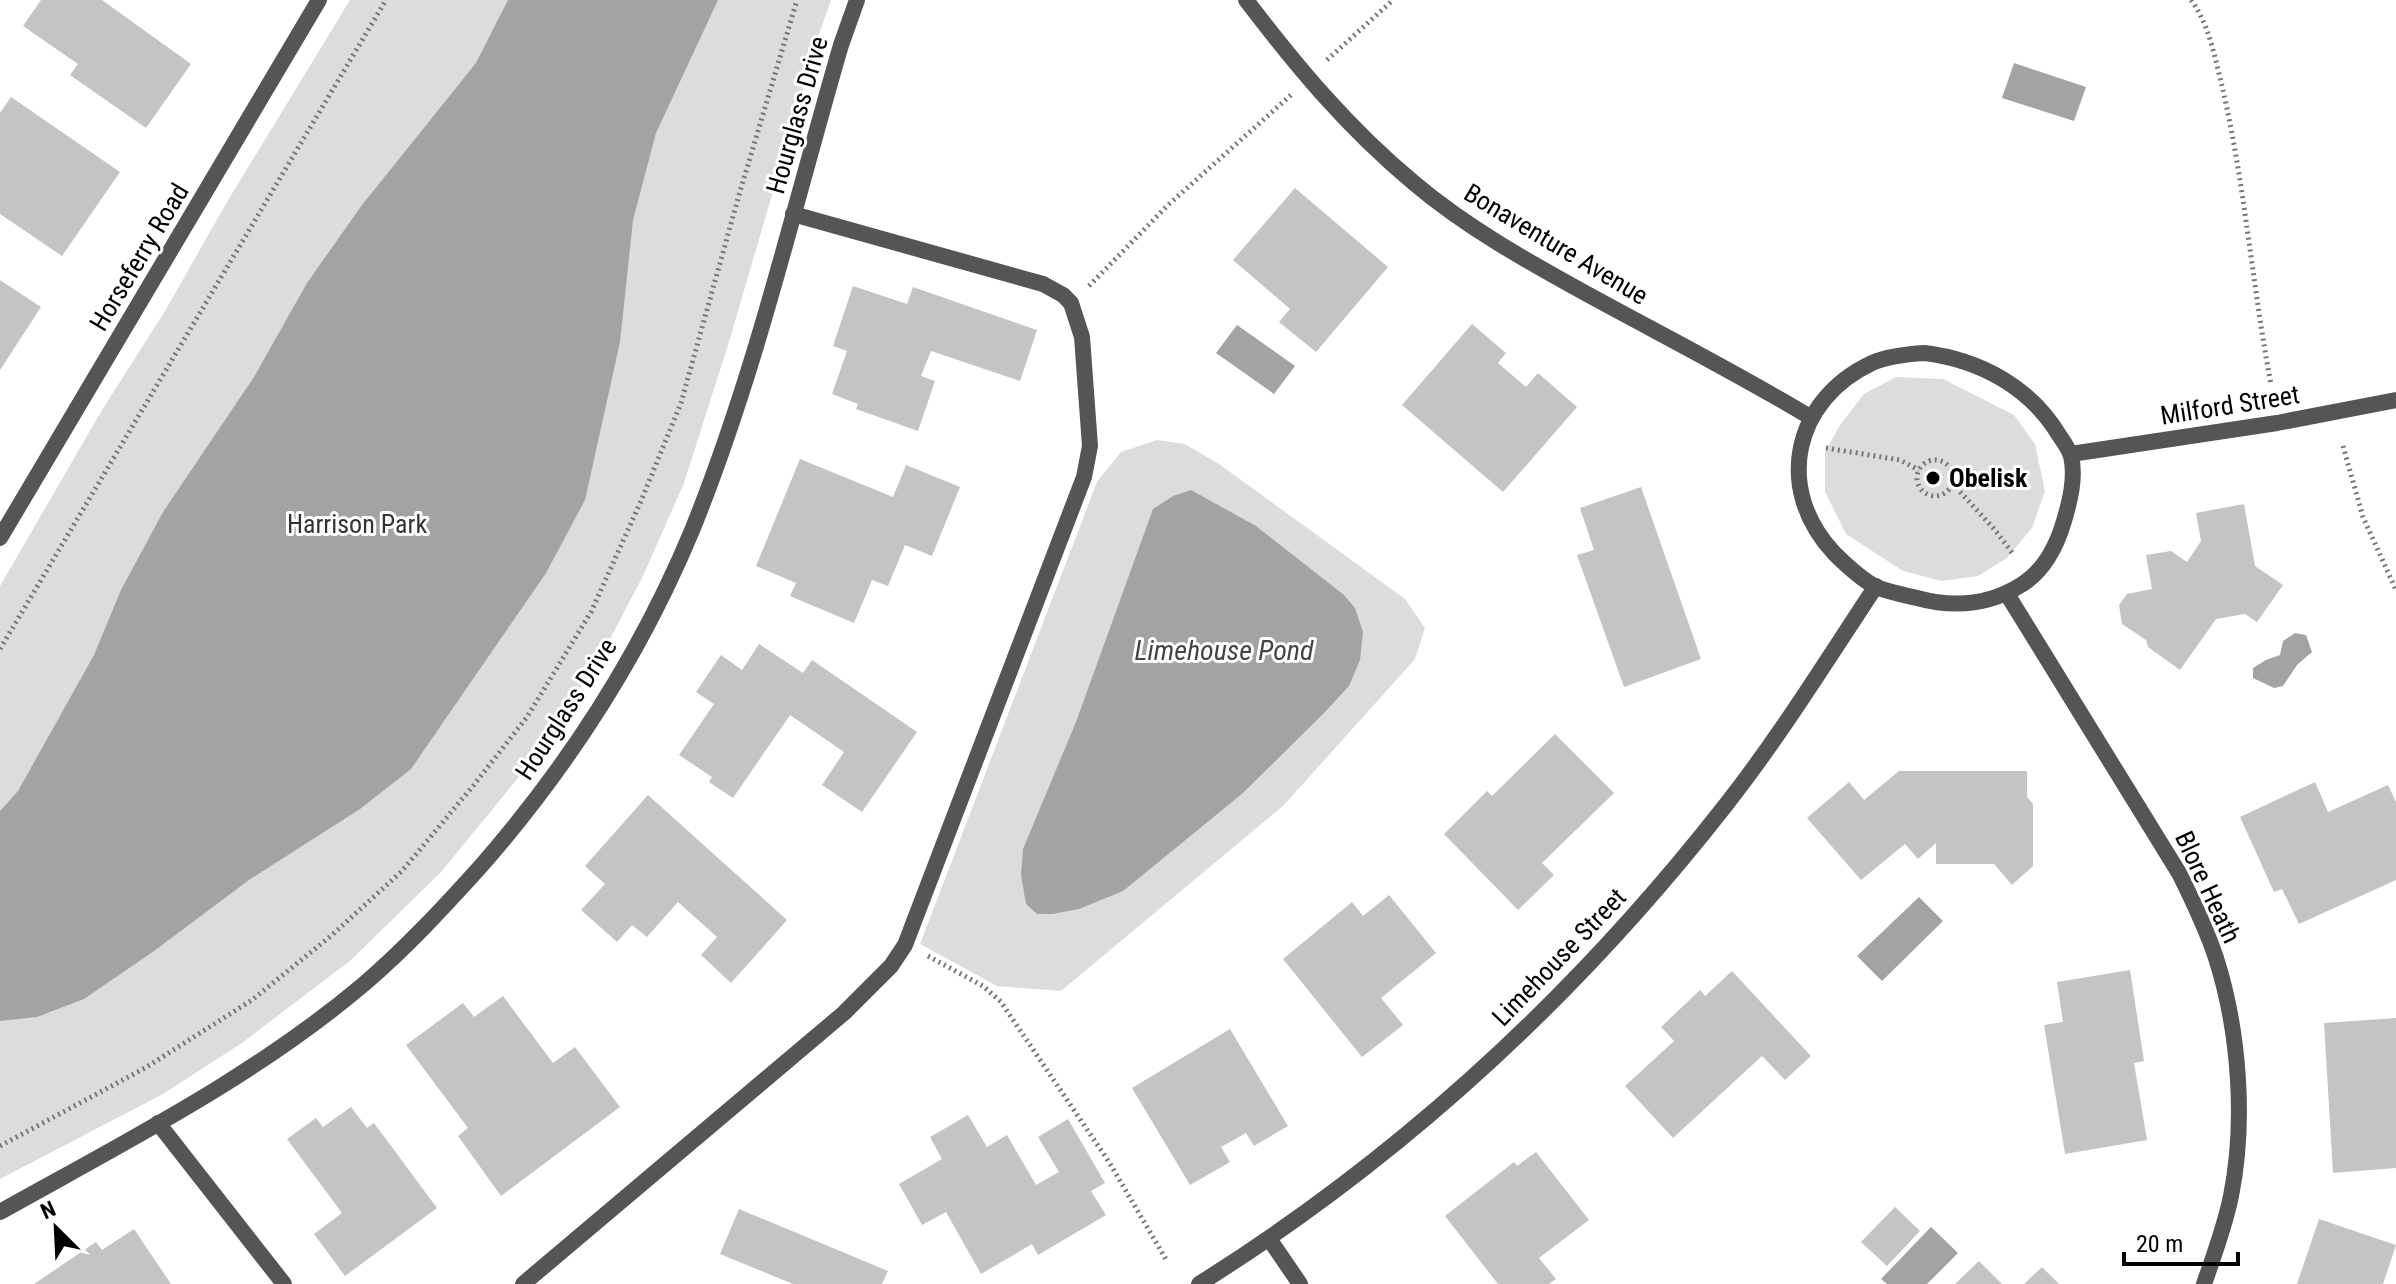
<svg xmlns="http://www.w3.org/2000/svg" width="2396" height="1284" font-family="'Roboto Condensed',sans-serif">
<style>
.green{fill:#dcdcdc}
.water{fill:#a3a3a3}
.building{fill:#c4c4c4}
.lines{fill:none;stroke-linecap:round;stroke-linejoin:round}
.path{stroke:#777;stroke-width:5;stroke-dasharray:2 4;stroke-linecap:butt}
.lane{stroke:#555;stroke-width:16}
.street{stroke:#555;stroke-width:16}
.poi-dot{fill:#000;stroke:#fff;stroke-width:3}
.labels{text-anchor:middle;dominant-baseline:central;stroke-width:6;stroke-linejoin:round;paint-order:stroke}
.street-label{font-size:26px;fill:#000;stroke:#fff}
.poi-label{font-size:26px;font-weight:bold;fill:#000;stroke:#fff;text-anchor:start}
.park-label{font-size:26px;fill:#333;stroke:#fff}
.water-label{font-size:28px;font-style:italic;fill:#444;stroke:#fff}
</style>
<rect width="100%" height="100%" fill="#fff"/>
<g class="green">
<path d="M 350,0 L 831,0 L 819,34 L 729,342 L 684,483 L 643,576 L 602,654 L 541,750 L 441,872 L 351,960 L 242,1043 L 163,1094 L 0,1179 L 0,586 L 102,410 L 165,311 L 227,202 Z"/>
<path d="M 1896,377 L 1943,379 L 2014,415 L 2035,444 L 2045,491 L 2032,528 L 2007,558 L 1978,576 L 1942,581 L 1903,571 L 1846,534 L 1825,492 L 1825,452 L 1840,425 L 1864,394 Z"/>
<path d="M 1157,440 L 1185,444 L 1219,464 L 1405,599 L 1425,628 L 1415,659 L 1284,805 L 1061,991 L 997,986 L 920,944 L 1097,482 L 1121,452 Z"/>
</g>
<g class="water">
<path d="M 508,0 L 718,0 L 656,133 L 633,220 L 620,342 L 585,500 L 546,573 L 411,769 L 360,809 L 249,880 L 154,951 L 84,999 L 37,1017 L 0,1021 L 0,811 L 18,791 L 94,655 L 121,590 L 163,512 L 254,377 L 307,283 L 362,205 L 476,63 Z"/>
<path d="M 2014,63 L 2086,87 L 2074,121 L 2002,98 Z"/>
<path d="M 1237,325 L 1295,366 L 1274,394 L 1216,353 Z"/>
<path d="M 1191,490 L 1256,526 L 1344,595 L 1355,608 L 1363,632 L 1360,660 L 1349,686 L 1324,713 L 1243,793 L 1123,891 L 1079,909 L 1052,914 L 1037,914 L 1026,904 L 1021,875 L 1023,849 L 1076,722 L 1153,509 L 1173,496 Z"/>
<path d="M 2295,633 L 2306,635 L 2312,652 L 2297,665 L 2283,686 L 2274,688 L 2253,678 L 2253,668 L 2266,660 L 2280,655 L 2283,641 Z"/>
<path d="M 1919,897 L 1943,921 L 1882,981 L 1857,956 Z"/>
<path d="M 1931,1227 L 1958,1253 L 1927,1284 L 1887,1284 L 1881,1279 Z"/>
</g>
<g class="building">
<path d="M 41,0 L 102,0 L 191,64 L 146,128 L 70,75 L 78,64 L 23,26 Z"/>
<path d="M 11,97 L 120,172 L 62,256 L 0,214 L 0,113 Z"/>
<path d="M 1295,188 L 1388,267 L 1316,352 L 1279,322 L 1290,309 L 1233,260 Z"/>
<path d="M 0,280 L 41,307 L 0,370 Z"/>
<path d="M 853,286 L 907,304 L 913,287 L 1037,330 L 1020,381 L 931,351 L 921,376 L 935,381 L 918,431 L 856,409 L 858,404 L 832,394 L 847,351 L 833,346 Z"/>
<path d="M 1472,324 L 1506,353 L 1498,363 L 1526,387 L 1538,373 L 1577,407 L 1503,492 L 1402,405 Z"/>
<path d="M 800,459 L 893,497 L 906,465 L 960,487 L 932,556 L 905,545 L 888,586 L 872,580 L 854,623 L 790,596 L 796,583 L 756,566 Z"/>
<path d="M 1641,487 L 1701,659 L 1624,687 L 1577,555 L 1594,550 L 1580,508 Z"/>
<path d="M 2244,504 L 2255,566 L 2283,585 L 2257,622 L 2245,614 L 2216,619 L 2180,670 L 2148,647 L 2146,640 L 2122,624 L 2119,605 L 2127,594 L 2152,589 L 2146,555 L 2171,551 L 2187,562 L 2201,541 L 2196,513 Z"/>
<path d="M 759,644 L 803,673 L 812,660 L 917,732 L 862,812 L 822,785 L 844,752 L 790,715 L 733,798 L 709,782 L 712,777 L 679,755 L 714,704 L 696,692 L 721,655 L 742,670 Z"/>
<path d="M 1555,734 L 1614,793 L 1542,863 L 1554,875 L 1518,910 L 1444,834 L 1487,791 L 1492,796 Z"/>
<path d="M 1899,771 L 2027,771 L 2027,797 L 2033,804 L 2033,866 L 2012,885 L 1994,864 L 1936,864 L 1936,843 L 1918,859 L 1905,844 L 1861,880 L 1807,818 L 1849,782 L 1864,800 Z"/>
<path d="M 2315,782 L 2328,812 L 2388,785 L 2396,802 L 2396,880 L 2299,924 L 2282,889 L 2274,892 L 2240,817 Z"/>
<path d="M 648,795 L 787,920 L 731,983 L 701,955 L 717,937 L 678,902 L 647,937 L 632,925 L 617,942 L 581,910 L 605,884 L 585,866 Z"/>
<path d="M 1389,895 L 1436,953 L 1381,998 L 1403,1025 L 1362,1057 L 1283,959 L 1352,902 L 1363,916 Z"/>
<path d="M 2130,970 L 2144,1061 L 2134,1063 L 2147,1140 L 2065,1154 L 2044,1025 L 2063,1022 L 2057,982 Z"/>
<path d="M 1732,971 L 1811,1056 L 1785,1080 L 1762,1056 L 1673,1138 L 1625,1086 L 1674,1041 L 1661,1027 L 1700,990 L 1705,996 Z"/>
<path d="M 503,996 L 553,1063 L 575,1047 L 620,1107 L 501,1196 L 458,1136 L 468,1128 L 406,1045 L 463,1003 L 474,1017 Z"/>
<path d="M 2396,1018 L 2396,1168 L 2333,1173 L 2324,1023 Z"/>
<path d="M 1230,1029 L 1288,1126 L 1254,1146 L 1246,1133 L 1221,1147 L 1230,1162 L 1190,1185 L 1132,1088 Z"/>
<path d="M 351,1107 L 367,1128 L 374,1123 L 437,1208 L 345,1276 L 314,1234 L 342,1213 L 287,1139 L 316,1118 L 323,1127 Z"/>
<path d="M 968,1115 L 987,1147 L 1007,1135 L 1036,1185 L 1059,1172 L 1038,1137 L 1068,1119 L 1105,1183 L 1091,1191 L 1106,1215 L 1038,1255 L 1032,1244 L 981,1274 L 946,1212 L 922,1225 L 899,1184 L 942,1159 L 930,1137 Z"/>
<path d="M 1536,1152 L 1589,1220 L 1539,1258 L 1556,1279 L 1549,1284 L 1498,1284 L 1445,1216 L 1514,1162 L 1517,1166 Z"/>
<path d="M 1895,1207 L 1920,1231 L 1887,1266 L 1861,1242 Z"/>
<path d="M 739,1209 L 888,1271 L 882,1284 L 793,1284 L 720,1254 Z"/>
<path d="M 2319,1219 L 2396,1245 L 2383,1284 L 2297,1284 Z"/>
<path d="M 134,1229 L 171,1284 L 34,1284 L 96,1242 L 102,1250 Z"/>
<path d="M 1979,1261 L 2002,1284 L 1955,1284 Z"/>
<path d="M 2042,1267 L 2059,1284 L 2024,1284 Z"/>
</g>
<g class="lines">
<g class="path">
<path d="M 2191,0 C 2209,24 2215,58 2222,86 C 2245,184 2252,285 2271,384"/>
<path d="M 1327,60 L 1393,0"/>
<path d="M 1089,286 L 1167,206 L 1291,95"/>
<path d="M 2343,446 L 2363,517 L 2396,590"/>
<path d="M 1826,448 L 1900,460 L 1919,470"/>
<circle cx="1935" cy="478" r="18"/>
<path d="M 1952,483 L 1995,530 L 2013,554"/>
<path d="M 0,649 L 386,0"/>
<path d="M 928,956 L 983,986 L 1001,1002 L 1109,1162 L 1167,1261"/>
<path d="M 0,1146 L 145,1068 L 252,1000 L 332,935 L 402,871 L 473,786 L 527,717 L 591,612 L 641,501 L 681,403 L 739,195 L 797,0"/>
</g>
<g class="lane">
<path d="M 158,1123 L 284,1284"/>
<path d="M 523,1284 L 844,1013 L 891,966 L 905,945 L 1084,477 L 1090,446 L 1082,337 L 1071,303 L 1063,295 L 1043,284 L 793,214"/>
</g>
<g class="street">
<path d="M 1246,0 C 1298,68 1348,128 1414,183 C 1466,227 1527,261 1587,294 C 1662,335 1737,373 1810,417"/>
<path d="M 1925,353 C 1980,360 2030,387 2059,435 C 2063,441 2069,449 2071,456 C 2076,477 2070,501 2064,521 C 2057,545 2044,571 2021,585 C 1989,605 1954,608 1917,598 C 1904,595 1889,592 1876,587 C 1861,579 1846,565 1834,553 C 1774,489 1793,400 1872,363 C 1888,356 1907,354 1925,353 Z"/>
<path d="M 2071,454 L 2277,423 L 2396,400"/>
<path d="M 0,538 L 319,0"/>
<path d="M 2007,594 L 2179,873 C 2193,901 2206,928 2216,958 C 2239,1030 2246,1121 2231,1196 C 2225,1226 2214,1255 2204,1284"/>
<path d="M 0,1212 C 125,1142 254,1077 364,984 C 406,948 444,907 481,866 C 570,764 641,654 693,528 C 756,372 794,206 841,45 L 857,0"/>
<path d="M 1270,1240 L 1300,1284"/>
<path d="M 1199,1284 C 1403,1156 1577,995 1725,806 C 1780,736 1827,660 1876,586"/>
</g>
</g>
<circle class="poi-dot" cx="1933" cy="478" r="8"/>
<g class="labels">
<g class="street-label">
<text transform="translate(797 115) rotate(-74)">Hourglass Drive</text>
<text transform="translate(1556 244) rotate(31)">Bonaventure Avenue</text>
<text transform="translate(139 257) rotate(-59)">Horseferry Road</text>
<text transform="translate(2230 405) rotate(-9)">Milford Street</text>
<text transform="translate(566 709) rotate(-57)">Hourglass Drive</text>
<text transform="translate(2208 887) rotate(65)">Blore Heath</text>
<text transform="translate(1559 957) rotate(-46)">Limehouse Street</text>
</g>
<g class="poi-label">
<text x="1949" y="478">Obelisk</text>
</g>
<g class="park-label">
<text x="357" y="524">Harrison Park</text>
</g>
<g class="water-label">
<text x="1224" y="650">Limehouse Pond</text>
</g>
</g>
<g transform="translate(56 1228) rotate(336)" stroke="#ffffff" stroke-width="6" paint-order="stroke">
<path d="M0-6L14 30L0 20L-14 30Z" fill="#000000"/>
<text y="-12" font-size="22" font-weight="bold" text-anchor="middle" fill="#000000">N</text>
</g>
<path d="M2124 1252v12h114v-12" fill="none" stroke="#000000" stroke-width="4"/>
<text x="2136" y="1252" font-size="24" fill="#000000" stroke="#ffffff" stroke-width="6" paint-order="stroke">20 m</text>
</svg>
